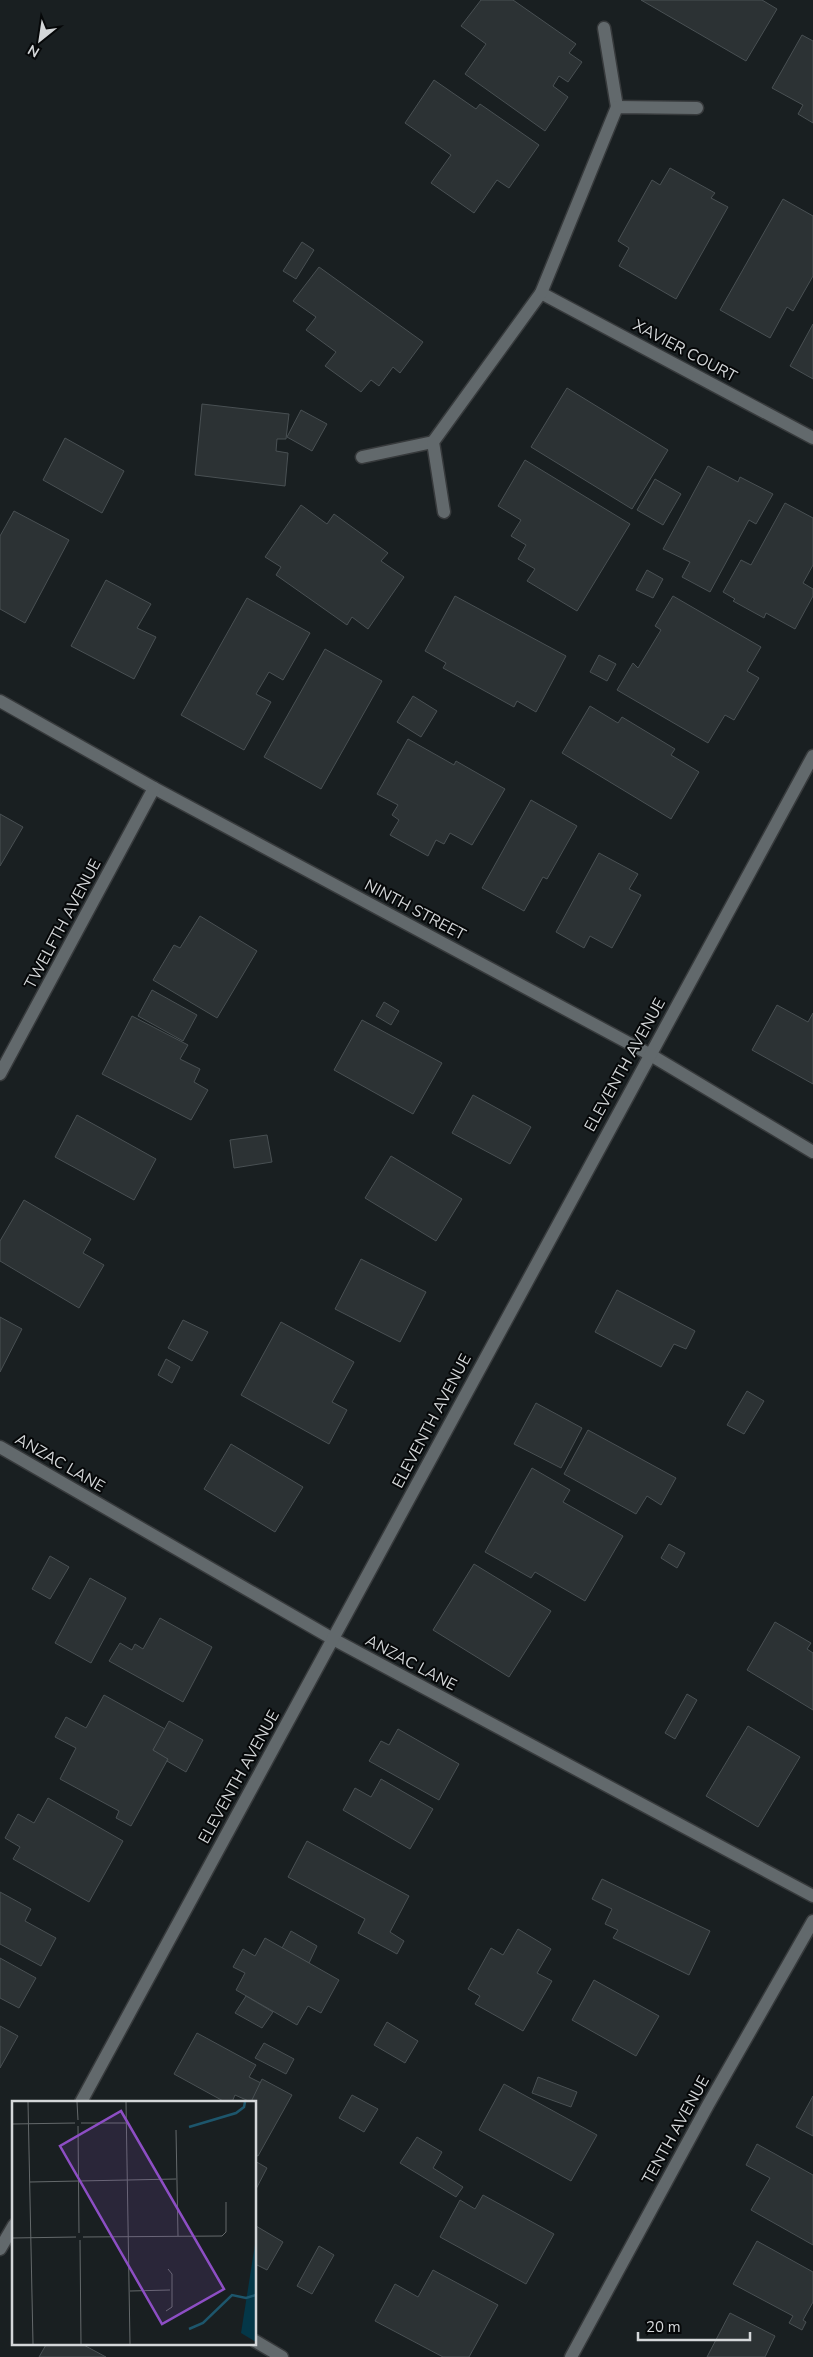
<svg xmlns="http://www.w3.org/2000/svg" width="813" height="2357" font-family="'Nunito Sans',sans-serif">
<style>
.building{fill:#2c3234;stroke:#495053}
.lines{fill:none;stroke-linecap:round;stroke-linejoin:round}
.minor-casing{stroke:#373a3c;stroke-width:15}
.minor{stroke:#62696c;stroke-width:12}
.labels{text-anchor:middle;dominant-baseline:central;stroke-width:4;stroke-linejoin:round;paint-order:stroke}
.street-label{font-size:16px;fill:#d4d7d9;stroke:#060809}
.inset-river{fill:none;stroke:#1d566c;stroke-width:2.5}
.inset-road{fill:none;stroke:#64696b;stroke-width:1}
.view{fill:#8d4ec4;fill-opacity:0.15;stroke:#8d4ec4;stroke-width:2.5}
.inset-edge{fill:none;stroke:#d4d7d9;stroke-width:2.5}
</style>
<rect width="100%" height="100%" fill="#191f21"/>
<g class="building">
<path d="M 481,0 L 513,0 L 576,44 L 569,53 L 582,62 L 568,82 L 559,76 L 553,86 L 568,97 L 545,131 L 465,74 L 486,44 L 461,26 Z"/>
<path d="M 641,0 L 762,0 L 777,9 L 746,61 Z"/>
<path d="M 802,35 L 813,41 L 813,123 L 798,114 L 803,105 L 772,88 Z"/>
<path d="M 434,80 L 476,109 L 480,104 L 539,145 L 509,188 L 497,180 L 474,213 L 431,183 L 451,155 L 405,123 Z"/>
<path d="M 670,168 L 715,193 L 711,198 L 728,207 L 676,299 L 619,266 L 629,248 L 618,241 L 652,180 L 660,185 Z"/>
<path d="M 783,199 L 813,216 L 813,276 L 793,311 L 787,307 L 770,338 L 720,310 Z"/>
<path d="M 302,242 L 314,250 L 296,279 L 283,271 Z"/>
<path d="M 319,267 L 423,342 L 400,373 L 393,367 L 379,386 L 371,380 L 361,392 L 325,366 L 336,352 L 306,330 L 316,317 L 293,301 Z"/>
<path d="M 813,324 L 813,379 L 790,366 Z"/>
<path d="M 567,388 L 668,450 L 632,509 L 531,447 Z"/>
<path d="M 202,404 L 289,414 L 286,439 L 277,439 L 276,451 L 288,453 L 285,486 L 195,475 Z"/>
<path d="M 301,410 L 327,424 L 312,451 L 287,437 Z"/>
<path d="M 65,438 L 124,471 L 102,513 L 43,480 Z"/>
<path d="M 525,460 L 630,524 L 577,611 L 527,581 L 535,569 L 518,559 L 526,545 L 511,536 L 521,520 L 498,506 Z"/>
<path d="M 708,466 L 738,482 L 740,477 L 773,494 L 756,524 L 749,520 L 710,592 L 682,577 L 690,562 L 663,549 Z"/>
<path d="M 655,479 L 681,494 L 663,525 L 637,510 Z"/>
<path d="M 785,503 L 813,518 L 813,565 L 803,583 L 813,589 L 813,596 L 795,629 L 766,613 L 764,618 L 733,601 L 735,599 L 723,592 L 741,560 L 751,565 Z"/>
<path d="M 301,505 L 327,524 L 334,514 L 388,553 L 381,561 L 404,577 L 368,629 L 352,617 L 347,625 L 276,575 L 281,567 L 265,557 Z"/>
<path d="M 14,511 L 69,540 L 25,623 L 0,609 L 0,536 Z"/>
<path d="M 647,570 L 663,579 L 653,598 L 636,590 Z"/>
<path d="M 106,580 L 151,604 L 137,628 L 156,637 L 134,679 L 71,646 Z"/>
<path d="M 455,596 L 566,656 L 536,712 L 517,701 L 514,707 L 443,668 L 446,663 L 425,651 Z"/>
<path d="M 673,596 L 761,647 L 747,671 L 759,678 L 734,720 L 725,715 L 708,743 L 617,690 L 633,663 L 638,668 L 661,630 L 655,626 Z"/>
<path d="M 247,598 L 310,633 L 283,680 L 269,672 L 256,694 L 271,702 L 244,750 L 181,715 Z"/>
<path d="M 325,649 L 382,681 L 321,789 L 264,757 Z"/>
<path d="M 599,655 L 616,664 L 607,681 L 590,672 Z"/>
<path d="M 413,696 L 437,711 L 421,737 L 397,722 Z"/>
<path d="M 590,706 L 618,723 L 622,717 L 675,749 L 671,755 L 699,772 L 671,819 L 562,753 Z"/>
<path d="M 408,739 L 454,765 L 456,761 L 505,789 L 472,845 L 450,833 L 444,844 L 436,840 L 428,856 L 390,835 L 399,820 L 392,815 L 398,805 L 377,794 Z"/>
<path d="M 531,800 L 577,826 L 547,879 L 543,877 L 524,911 L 482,888 Z"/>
<path d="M 0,814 L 23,827 L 0,866 Z"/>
<path d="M 599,853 L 638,874 L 629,889 L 641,895 L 612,948 L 590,936 L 584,948 L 556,932 Z"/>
<path d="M 200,916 L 257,951 L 217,1018 L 153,980 L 174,945 L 180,948 Z"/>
<path d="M 152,990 L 197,1015 L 183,1041 L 138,1016 Z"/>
<path d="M 384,1002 L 399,1011 L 391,1025 L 376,1016 Z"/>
<path d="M 777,1005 L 808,1022 L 813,1013 L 813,1084 L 752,1050 Z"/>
<path d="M 132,1016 L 188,1045 L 180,1059 L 200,1069 L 194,1082 L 208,1090 L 191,1120 L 102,1074 Z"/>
<path d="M 362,1020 L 442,1063 L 413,1114 L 334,1070 Z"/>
<path d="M 473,1095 L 531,1127 L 510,1164 L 452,1133 Z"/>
<path d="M 77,1115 L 156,1159 L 134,1200 L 55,1157 Z"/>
<path d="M 267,1135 L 272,1162 L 234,1168 L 230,1140 Z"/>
<path d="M 391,1156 L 462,1199 L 436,1241 L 365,1198 Z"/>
<path d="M 24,1200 L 91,1239 L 83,1253 L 104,1265 L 79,1308 L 0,1261 L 0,1241 Z"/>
<path d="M 361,1259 L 426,1292 L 400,1342 L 335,1309 Z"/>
<path d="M 617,1290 L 695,1331 L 686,1349 L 674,1344 L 661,1367 L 595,1332 Z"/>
<path d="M 0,1317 L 22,1329 L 0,1372 Z"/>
<path d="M 183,1320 L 208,1332 L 192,1361 L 168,1348 Z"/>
<path d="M 281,1322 L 354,1362 L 332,1402 L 347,1410 L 329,1444 L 241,1395 Z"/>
<path d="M 166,1359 L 180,1367 L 172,1383 L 158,1375 Z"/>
<path d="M 747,1391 L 764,1401 L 744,1434 L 727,1425 Z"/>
<path d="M 536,1403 L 582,1428 L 561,1468 L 514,1444 Z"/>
<path d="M 588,1430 L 676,1478 L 661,1505 L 647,1496 L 636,1514 L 564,1474 Z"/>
<path d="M 231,1444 L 303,1487 L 275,1532 L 204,1489 Z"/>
<path d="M 532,1468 L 570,1490 L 563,1502 L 623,1536 L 585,1601 L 535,1572 L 531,1578 L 485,1552 Z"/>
<path d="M 669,1544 L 685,1553 L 677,1568 L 661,1558 Z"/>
<path d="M 50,1556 L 69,1567 L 50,1599 L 32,1589 Z"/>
<path d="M 474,1564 L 551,1611 L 509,1677 L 433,1630 Z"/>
<path d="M 90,1578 L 126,1598 L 91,1663 L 55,1643 Z"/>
<path d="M 160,1618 L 212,1647 L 183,1702 L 109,1661 L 120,1643 L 132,1650 L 135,1644 L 143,1649 Z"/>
<path d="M 775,1622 L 811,1643 L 807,1649 L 813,1653 L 813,1710 L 747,1670 Z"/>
<path d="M 687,1694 L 697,1700 L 675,1739 L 665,1733 Z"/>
<path d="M 104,1695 L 165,1729 L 153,1750 L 168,1759 L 131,1826 L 116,1818 L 119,1811 L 60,1779 L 76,1748 L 55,1737 L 66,1717 L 86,1728 Z"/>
<path d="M 169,1721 L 203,1740 L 186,1772 L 167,1761 L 168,1759 L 153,1750 Z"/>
<path d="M 748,1726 L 800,1757 L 758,1827 L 706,1796 Z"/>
<path d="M 398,1729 L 459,1764 L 439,1800 L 369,1761 L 381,1741 L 389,1745 Z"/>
<path d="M 381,1779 L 433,1809 L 410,1849 L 343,1810 L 355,1788 L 371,1797 Z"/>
<path d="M 48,1798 L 123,1841 L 89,1902 L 13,1859 L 20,1847 L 5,1838 L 18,1814 L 34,1823 Z"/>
<path d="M 307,1841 L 409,1896 L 390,1932 L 404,1941 L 397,1954 L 358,1933 L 365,1919 L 288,1877 Z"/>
<path d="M 602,1879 L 710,1931 L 689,1975 L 613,1938 L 618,1930 L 605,1924 L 612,1909 L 592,1899 Z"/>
<path d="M 0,1892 L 31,1909 L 25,1921 L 56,1938 L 41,1966 L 0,1944 Z"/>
<path d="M 518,1929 L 551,1949 L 537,1973 L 552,1981 L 523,2031 L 475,2004 L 480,1996 L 468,1989 L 491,1948 L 503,1955 Z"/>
<path d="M 291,1931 L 317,1946 L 309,1963 L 282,1948 Z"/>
<path d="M 265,1938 L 339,1980 L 321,2013 L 308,2006 L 297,2025 L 236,1990 L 245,1973 L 233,1967 L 243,1949 L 255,1956 Z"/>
<path d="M 0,1958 L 36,1978 L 19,2008 L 0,1998 Z"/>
<path d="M 594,1980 L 659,2016 L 636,2056 L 572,2020 Z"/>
<path d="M 246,1996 L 273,2012 L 262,2028 L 235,2013 Z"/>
<path d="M 387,2022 L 418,2041 L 405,2063 L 374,2045 Z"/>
<path d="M 0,2026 L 18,2036 L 0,2068 Z"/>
<path d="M 197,2033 L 256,2065 L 249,2077 L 261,2083 L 251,2102 L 235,2095 L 232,2102 L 225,2102 L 174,2074 Z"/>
<path d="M 264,2043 L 294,2059 L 286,2074 L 255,2058 Z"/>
<path d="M 538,2077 L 577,2092 L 571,2107 L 532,2093 Z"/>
<path d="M 262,2079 L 292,2095 L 258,2156 L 255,2155 L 255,2102 L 251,2102 Z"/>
<path d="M 504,2084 L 597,2135 L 571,2181 L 479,2130 Z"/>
<path d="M 352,2095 L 378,2109 L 364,2132 L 339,2118 Z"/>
<path d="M 813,2096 L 813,2136 L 796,2127 Z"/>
<path d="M 417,2137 L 442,2152 L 433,2168 L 463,2187 L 456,2197 L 400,2163 Z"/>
<path d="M 757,2144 L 813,2175 L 813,2245 L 751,2210 L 770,2178 L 746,2165 Z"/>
<path d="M 255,2161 L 267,2168 L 255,2191 Z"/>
<path d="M 483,2195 L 554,2234 L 526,2284 L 440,2237 L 460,2200 L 475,2209 Z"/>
<path d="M 256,2226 L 283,2242 L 267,2270 L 255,2264 Z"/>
<path d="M 757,2241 L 813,2272 L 813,2302 L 803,2320 L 806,2322 L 802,2330 L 789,2323 L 793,2316 L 733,2284 Z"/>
<path d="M 319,2246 L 334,2255 L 312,2294 L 297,2286 Z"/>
<path d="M 433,2270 L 498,2305 L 469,2357 L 443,2357 L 375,2321 L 395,2284 L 418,2297 Z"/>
<path d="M 730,2313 L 775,2336 L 765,2357 L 707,2357 Z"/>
<path d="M 47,2343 L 80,2343 L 106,2357 L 39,2357 Z"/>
</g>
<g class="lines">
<defs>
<g id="minor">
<path d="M 604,28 L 617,107"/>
<path d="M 541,293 L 813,438"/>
<path d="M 362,457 L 433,442"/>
<path d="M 444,512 L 433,442 L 541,293 L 617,107 L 697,108"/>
<path d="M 0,701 L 154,788 L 649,1054 L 813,1152"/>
<path d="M 0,1074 L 154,788"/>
<path d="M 0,1447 L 333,1639 L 813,1896"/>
<path d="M 81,2102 L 813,756"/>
<path d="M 0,2249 L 14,2225"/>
<path d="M 255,2341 L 282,2357"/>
<path d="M 571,2357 L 708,2105 L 813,1921"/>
</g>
</defs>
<use href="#minor" class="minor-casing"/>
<use href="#minor" class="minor"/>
</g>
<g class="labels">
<g class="street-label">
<text transform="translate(685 351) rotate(28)">XAVIER COURT</text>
<text transform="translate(415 910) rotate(28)">NINTH STREET</text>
<text transform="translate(63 924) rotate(-62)">TWELFTH AVENUE</text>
<text transform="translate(625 1065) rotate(-61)">ELEVENTH AVENUE</text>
<text transform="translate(432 1421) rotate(-62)">ELEVENTH AVENUE</text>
<text transform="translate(60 1463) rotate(30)">ANZAC LANE</text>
<text transform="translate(411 1663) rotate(28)">ANZAC LANE</text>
<text transform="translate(239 1777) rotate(-61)">ELEVENTH AVENUE</text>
<text transform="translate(676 2130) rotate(-61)">TENTH AVENUE</text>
</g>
</g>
<g transform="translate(12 2101)">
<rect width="244" height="244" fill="#191f21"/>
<path d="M 244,137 L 244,241 L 229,232 Z" fill="#043748"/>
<path class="inset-river" d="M 177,26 L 224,12 L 232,6 L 233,1M 177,228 L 191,222 L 220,194 L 234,197 L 244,194"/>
<path class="inset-road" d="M 16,1 L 21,243M 65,1 L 66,19M 114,1 L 118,243M 69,22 L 114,22M 0,23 L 63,22M 66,25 L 67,132M 164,29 L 166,135M 18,81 L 164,78M 71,136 L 210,135 L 214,131 L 214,101M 0,137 L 64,136M 68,139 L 69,243M 118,190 L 158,189M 154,210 L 160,206 L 160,173 L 156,168"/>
<path class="view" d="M 109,10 L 212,188 L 150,223 L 48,45 Z"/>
<rect width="244" height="244" class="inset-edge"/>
</g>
<g transform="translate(40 40) rotate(210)" stroke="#060809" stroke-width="4" paint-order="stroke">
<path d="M0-4L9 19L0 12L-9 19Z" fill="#d4d7d9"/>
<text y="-8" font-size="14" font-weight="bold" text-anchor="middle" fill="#d4d7d9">N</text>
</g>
<path d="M638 2332v8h112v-8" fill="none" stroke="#d4d7d9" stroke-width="2.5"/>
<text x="646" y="2332" font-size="15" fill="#d4d7d9" stroke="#060809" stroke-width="4" paint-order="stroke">20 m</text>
</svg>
